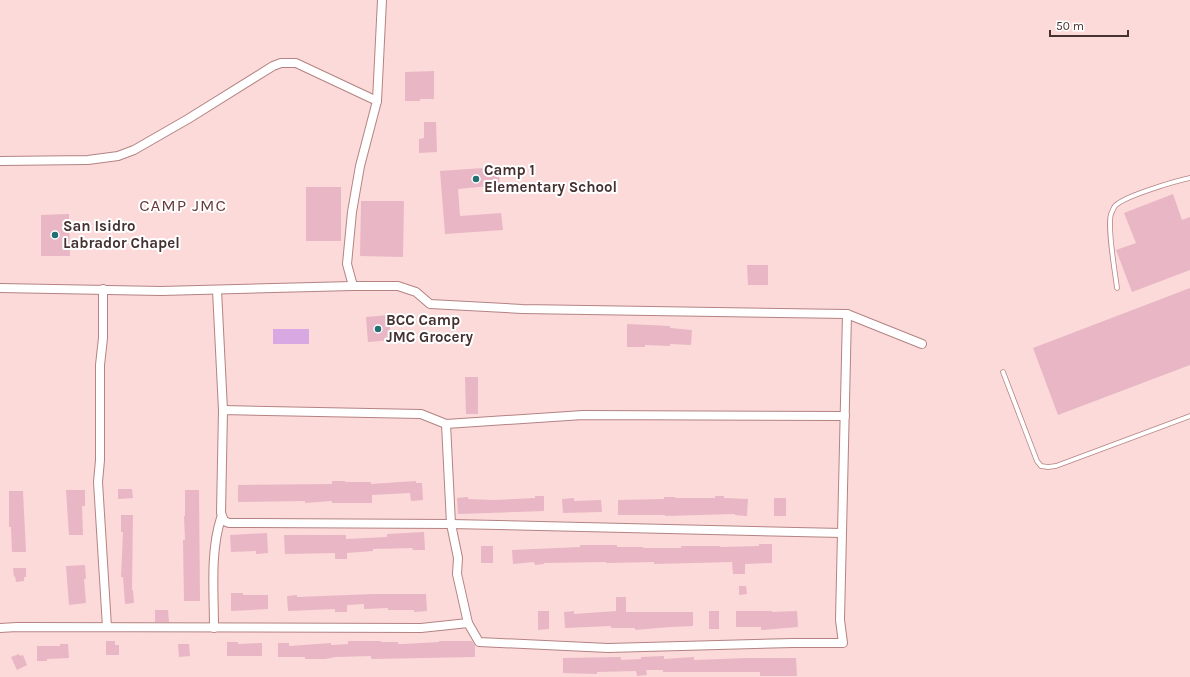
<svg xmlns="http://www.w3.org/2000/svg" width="1190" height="677" font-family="Karla,sans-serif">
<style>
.green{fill:#d7a8e2}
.building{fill:#e9b6c5}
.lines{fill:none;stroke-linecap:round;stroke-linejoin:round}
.lane-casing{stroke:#b48382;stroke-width:5.5}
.street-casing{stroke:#b48382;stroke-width:10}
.lane{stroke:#fff;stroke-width:4}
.street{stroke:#fff;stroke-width:8}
.poi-dot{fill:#226e71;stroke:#fff;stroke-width:1.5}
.labels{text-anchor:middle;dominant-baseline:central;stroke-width:4;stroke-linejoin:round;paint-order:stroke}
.poi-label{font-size:15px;font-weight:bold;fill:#463131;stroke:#fff;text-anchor:start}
.quarter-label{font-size:17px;letter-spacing:1px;fill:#663b3b;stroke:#fff}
</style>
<rect width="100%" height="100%" fill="#fbdad9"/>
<rect class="green" x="273" y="329" width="36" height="15"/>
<g class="building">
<path d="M 434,71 L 434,99 L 420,99 L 420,101 L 405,101 L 405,72 Z"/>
<path d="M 424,122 L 436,122 L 437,152 L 419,153 L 419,139 L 424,138 Z"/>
<path d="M 498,167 L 500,185 L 458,189 L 460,216 L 501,213 L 503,230 L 445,234 L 440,171 Z"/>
<rect x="306" y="187" width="35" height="54"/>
<path d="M 1173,194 L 1182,220 L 1190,217 L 1190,270 L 1132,292 L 1116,250 L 1136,243 L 1124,213 Z"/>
<path d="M 361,201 L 404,201 L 403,257 L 360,256 Z"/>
<path d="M 69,214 L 70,256 L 41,256 L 41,215 Z"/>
<path d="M 747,265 L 768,265 L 768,285 L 748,285 Z"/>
<path d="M 1190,288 L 1190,365 L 1058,415 L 1033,348 Z"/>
<path d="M 389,315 L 391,340 L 368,342 L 366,317 Z"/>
<path d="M 627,324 L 670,326 L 670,328 L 692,330 L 691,345 L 670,344 L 670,346 L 645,345 L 645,347 L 627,347 Z"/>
<path d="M 465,377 L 478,377 L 478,414 L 466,414 Z"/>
<path d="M 332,481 L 345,481 L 345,482 L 371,482 L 371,484 L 416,481 L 416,483 L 422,483 L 423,500 L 411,501 L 410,493 L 372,495 L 372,503 L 332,503 L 332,501 L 305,503 L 305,501 L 238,502 L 238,485 L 332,484 Z"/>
<path d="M 118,489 L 132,489 L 133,498 L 118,499 Z"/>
<path d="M 66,490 L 85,490 L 85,506 L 82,506 L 83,535 L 69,535 Z"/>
<path d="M 185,490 L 199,490 L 200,601 L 184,601 L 183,540 L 185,540 L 184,516 L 185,516 Z"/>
<path d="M 9,491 L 23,491 L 26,552 L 12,552 L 11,527 L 9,527 Z"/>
<path d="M 535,496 L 544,496 L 544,511 L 458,514 L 457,498 L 468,497 L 468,499 L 493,500 L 535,498 Z"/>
<path d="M 715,496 L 724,496 L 724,498 L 748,499 L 747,516 L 735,515 L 735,514 L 665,516 L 665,515 L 618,515 L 618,500 L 664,499 L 664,497 L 675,497 L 675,498 L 715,498 Z"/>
<path d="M 574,498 L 574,501 L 601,500 L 602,512 L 563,513 L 562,499 Z"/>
<rect x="774" y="498" width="12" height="18"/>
<path d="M 121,515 L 133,515 L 132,590 L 133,590 L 134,603 L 125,604 L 123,577 L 121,577 L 123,532 L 121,532 Z"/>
<path d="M 424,532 L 425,550 L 413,550 L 412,548 L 373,549 L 373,551 L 347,553 L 347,559 L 335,559 L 335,553 L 285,554 L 284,535 L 346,535 L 346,539 L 387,537 L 387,534 Z"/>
<path d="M 267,533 L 268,553 L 256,554 L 256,551 L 231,552 L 230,535 Z"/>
<path d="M 759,544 L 772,544 L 772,563 L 745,564 L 745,574 L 733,574 L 732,562 L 654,564 L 654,562 L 606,563 L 606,562 L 544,563 L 544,564 L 535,565 L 534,562 L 513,564 L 512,550 L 580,547 L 580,545 L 617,545 L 617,547 L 643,547 L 643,548 L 681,548 L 681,546 L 720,546 L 720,547 L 759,546 Z"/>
<rect x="481" y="546" width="12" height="17"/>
<path d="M 85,565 L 86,579 L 84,579 L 86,603 L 69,605 L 66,566 Z"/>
<path d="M 13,568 L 26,568 L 26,577 L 24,577 L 24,581 L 16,582 L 15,576 L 14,577 Z"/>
<path d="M 739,586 L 746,586 L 747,594 L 739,595 Z"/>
<path d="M 231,593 L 243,593 L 243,595 L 268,595 L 268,609 L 231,611 Z"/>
<path d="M 374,594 L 426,594 L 427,611 L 414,612 L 414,610 L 388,610 L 388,608 L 364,609 L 364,604 L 347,605 L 347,612 L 335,612 L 335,609 L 288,611 L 287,596 L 297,595 L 297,597 Z"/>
<path d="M 616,597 L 626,597 L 626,612 L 693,612 L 693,626 L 670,627 L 635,630 L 635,628 L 611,628 L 611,626 L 565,628 L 564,612 L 574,611 L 574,614 L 616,611 Z"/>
<path d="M 155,610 L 168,610 L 169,622 L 155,622 Z"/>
<path d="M 538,611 L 549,611 L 549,629 L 538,630 Z"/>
<rect x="709" y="611" width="10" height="18"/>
<path d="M 736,611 L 772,611 L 772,612 L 797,611 L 798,627 L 761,630 L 761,627 L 736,627 Z"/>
<path d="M 106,641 L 115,641 L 115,645 L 119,645 L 119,655 L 106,655 Z"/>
<path d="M 348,641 L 381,641 L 381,642 L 398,642 L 398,644 L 404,644 L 439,642 L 439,641 L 472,641 L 475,646 L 475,657 L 371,659 L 371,656 L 336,657 L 325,659 L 305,659 L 305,657 L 278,657 L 278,643 L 289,643 L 289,646 L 331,643 L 331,645 L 348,644 Z"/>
<path d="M 227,642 L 238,642 L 238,644 L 262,643 L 262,656 L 227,656 Z"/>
<path d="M 60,644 L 68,644 L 69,658 L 47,659 L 47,661 L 37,661 L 37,646 L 60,646 Z"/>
<path d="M 178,644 L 189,644 L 190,656 L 179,657 Z"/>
<path d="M 19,654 L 20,656 L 23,655 L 27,665 L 17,670 L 11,657 Z"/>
<path d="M 664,656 L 664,659 L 694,657 L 694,660 L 746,658 L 796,658 L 797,676 L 760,676 L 760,672 L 663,672 L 663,670 L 646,670 L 647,675 L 637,676 L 636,671 L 597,672 L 597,674 L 563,673 L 563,658 L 621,657 L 621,660 L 641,659 L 641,657 Z"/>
</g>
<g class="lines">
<defs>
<g id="lane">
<path d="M 1117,288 C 1115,271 1107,228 1111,214 C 1112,212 1114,207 1115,206 C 1124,196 1176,181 1190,178"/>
<path d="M 1003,372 L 1037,461 L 1041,466 L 1048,467 L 1056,466 L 1190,416"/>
</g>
<g id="street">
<path d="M 377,101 L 382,0"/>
<path d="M 0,161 L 88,160 L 118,156 L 134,150 L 188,119 L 273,66 L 281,63 L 296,63 L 377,101 L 360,166 L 352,212 L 347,264 L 353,286"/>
<path d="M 0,288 L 161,291 L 353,286 L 398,286 L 416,292 L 430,304 L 522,309 L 847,314 L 922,344"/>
<path d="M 103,289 L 103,338 L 100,365 L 100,460 L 98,482 L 107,627"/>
<path d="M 217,290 L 223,410"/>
<path d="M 446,424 L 451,524 L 458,558 L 457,574 L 468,623 L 479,642 L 608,648 L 793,643 L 843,643 L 840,620 L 847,314"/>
<path d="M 842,533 L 451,524 L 229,523 L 224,521 L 221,513 L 223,410 L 421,414 L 446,424 L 583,415 L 845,416"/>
<path d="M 0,628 L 17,627 L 421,628 L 468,623"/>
<path d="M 214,628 C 214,592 210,552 221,518"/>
</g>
</defs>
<use href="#lane" class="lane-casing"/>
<use href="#street" class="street-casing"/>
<use href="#lane" class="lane"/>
<use href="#street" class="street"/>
</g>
<g class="poi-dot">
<circle cx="476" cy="179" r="4"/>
<circle cx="55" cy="235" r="4"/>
<circle cx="378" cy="329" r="4"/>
</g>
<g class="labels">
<g class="poi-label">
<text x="484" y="170">Camp 1<tspan x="484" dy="17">Elementary School</tspan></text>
<text x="63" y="226">San Isidro<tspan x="63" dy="17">Labrador Chapel</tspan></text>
<text x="386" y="320">BCC Camp<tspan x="386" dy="17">JMC Grocery</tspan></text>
</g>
<g class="quarter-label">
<text x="183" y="205">CAMP JMC</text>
</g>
</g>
<path d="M1050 30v6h78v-6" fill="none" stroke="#463131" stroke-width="2"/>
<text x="1056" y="30" font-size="12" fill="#463131" stroke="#ffffff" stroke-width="3" paint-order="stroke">50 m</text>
</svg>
